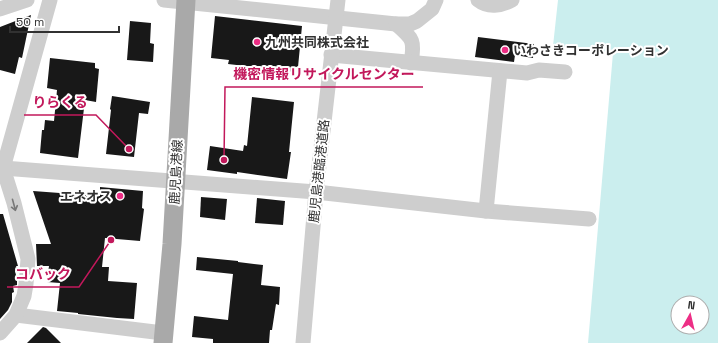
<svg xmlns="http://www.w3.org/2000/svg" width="718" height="343" font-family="'Space Grotesk','Noto Sans JP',sans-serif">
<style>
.water{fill:#cbeeee;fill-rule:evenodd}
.building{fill:#181818}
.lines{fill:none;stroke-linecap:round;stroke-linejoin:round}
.minor{stroke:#cecece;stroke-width:15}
.major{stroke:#a9a9a9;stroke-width:19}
.oneway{stroke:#787878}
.poi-dot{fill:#ed2e85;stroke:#fff;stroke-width:1.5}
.labels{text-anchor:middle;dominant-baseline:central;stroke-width:4;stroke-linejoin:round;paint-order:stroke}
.poi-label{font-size:13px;font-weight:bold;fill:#313131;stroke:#fff;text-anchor:start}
.street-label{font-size:13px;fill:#313131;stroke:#fff}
.leader{fill:none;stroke:#c2185b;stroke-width:1.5}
.callout-dot{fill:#c2185b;stroke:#fff;stroke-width:1.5}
.callout-label{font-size:14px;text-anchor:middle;font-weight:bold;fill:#c2185b;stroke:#fff;stroke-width:4;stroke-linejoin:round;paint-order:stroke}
</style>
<rect width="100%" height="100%" fill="#fff"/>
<path class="water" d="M 558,0 L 718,0 L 718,343 L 588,343 L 613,53 L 553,46 ZM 678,303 L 702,303 L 702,327 L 678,327 Z"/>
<g class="building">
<path d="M 31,15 L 22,58 L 19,57 L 15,74 L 0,70 L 0,27 Z"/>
<path d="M 215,16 L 302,26 L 298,67 L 295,67 L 295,72 L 228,64 L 229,60 L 211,58 Z"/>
<path d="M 130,21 L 151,23 L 150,43 L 154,44 L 153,62 L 127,60 Z"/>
<path d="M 478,37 L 534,44 L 533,58 L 515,55 L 514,62 L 475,57 Z"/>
<path d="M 50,58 L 95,63 L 95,68 L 99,69 L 96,102 L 85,100 L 78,158 L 40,153 L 42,130 L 44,130 L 45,120 L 54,121 L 57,90 L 47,88 Z"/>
<path d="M 112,96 L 150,102 L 148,114 L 139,113 L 134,157 L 106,154 L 111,110 L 110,109 Z"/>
<path d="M 252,97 L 294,102 L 289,152 L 291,152 L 287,179 L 237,172 L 237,174 L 207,170 L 210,146 L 243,151 L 244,145 L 247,146 Z"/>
<path d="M 100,187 L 143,191 L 142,208 L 144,209 L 140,241 L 105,238 L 102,267 L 109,267 L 108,281 L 137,283 L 134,319 L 117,318 L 78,314 L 78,313 L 57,311 L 60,283 L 47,282 L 49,266 L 37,266 L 36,244 L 51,244 L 33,191 L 100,196 Z"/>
<path d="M 201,197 L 227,199 L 225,220 L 200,217 Z"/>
<path d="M 257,198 L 285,201 L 283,225 L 255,223 Z"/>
<path d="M 0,214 L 3,214 L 18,266 L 16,266 L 18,271 L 15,271 L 17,279 L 17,285 L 13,286 L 14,292 L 12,293 L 12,302 L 8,310 L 0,319 Z"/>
<path d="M 197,257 L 238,261 L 238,262 L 263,265 L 261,285 L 280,287 L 279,305 L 276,304 L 272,330 L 270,330 L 269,343 L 213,343 L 213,339 L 192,337 L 194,316 L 228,320 L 233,274 L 196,270 Z"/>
<path d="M 43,327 L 46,328 L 61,343 L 27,343 Z"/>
</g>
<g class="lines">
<g class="minor">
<path d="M 164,0 L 396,24 L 410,24 L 417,21 L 432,9 L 436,0"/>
<path d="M 478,0 C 488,8 501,6 512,0"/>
<path d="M 0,9 L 27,0"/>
<path d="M 396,24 C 413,39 415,40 411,63"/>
<path d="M 331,55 L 527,73 L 539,70 L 565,72"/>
<path d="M 0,168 L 3,168 L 316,192 L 486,211 L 589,219"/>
<path d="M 486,211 L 500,71"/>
<path d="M 16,315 L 163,333"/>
<path d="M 0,333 L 16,315 L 24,296 L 26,284 L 28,259 L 14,203 L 3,168 L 50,0"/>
<path d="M 303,343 L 316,192 L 338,0"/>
</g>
<path class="major" d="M 163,343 L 172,244 L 186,0"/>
</g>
<defs><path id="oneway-shaft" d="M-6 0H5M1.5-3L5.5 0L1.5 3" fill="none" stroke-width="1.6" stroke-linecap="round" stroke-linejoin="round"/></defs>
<use class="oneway" href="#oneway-shaft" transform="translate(14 205) rotate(75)"/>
<g class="poi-dot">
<circle cx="257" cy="42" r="4"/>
<circle cx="505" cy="50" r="4"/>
<circle cx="120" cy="196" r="4"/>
</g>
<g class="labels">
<g class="poi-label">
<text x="265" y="42">九州共同株式会社</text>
<text x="513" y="50">いわさきコーポレーション</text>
<text x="112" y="196" text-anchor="end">エネオス</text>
</g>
<g class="street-label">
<text transform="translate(319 171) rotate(-84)">鹿児島港臨港道路</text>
<text transform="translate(176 172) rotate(-87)">鹿児島港線</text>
</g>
</g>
<path class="leader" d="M224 160L225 87H423M129 149L96 115H24M111 240L79 287H7"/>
<g class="callout-dot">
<circle cx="224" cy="160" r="4"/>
<circle cx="129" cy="149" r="4"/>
<circle cx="111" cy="240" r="4"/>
</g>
<g class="callout-label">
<text x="324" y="79">機密情報リサイクルセンター</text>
<text x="60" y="107">りらくる</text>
<text x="43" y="279">コバック</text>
</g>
<g transform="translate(690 315) rotate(8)"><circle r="19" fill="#ffffff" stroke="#adadad"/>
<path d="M0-3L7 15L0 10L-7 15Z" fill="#ed2e85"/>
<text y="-6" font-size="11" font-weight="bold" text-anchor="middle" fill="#313131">N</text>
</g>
<path d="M10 26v6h109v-6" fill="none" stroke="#313131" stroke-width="2"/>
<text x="16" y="26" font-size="12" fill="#313131" stroke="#ffffff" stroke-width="3" paint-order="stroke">50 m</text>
</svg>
